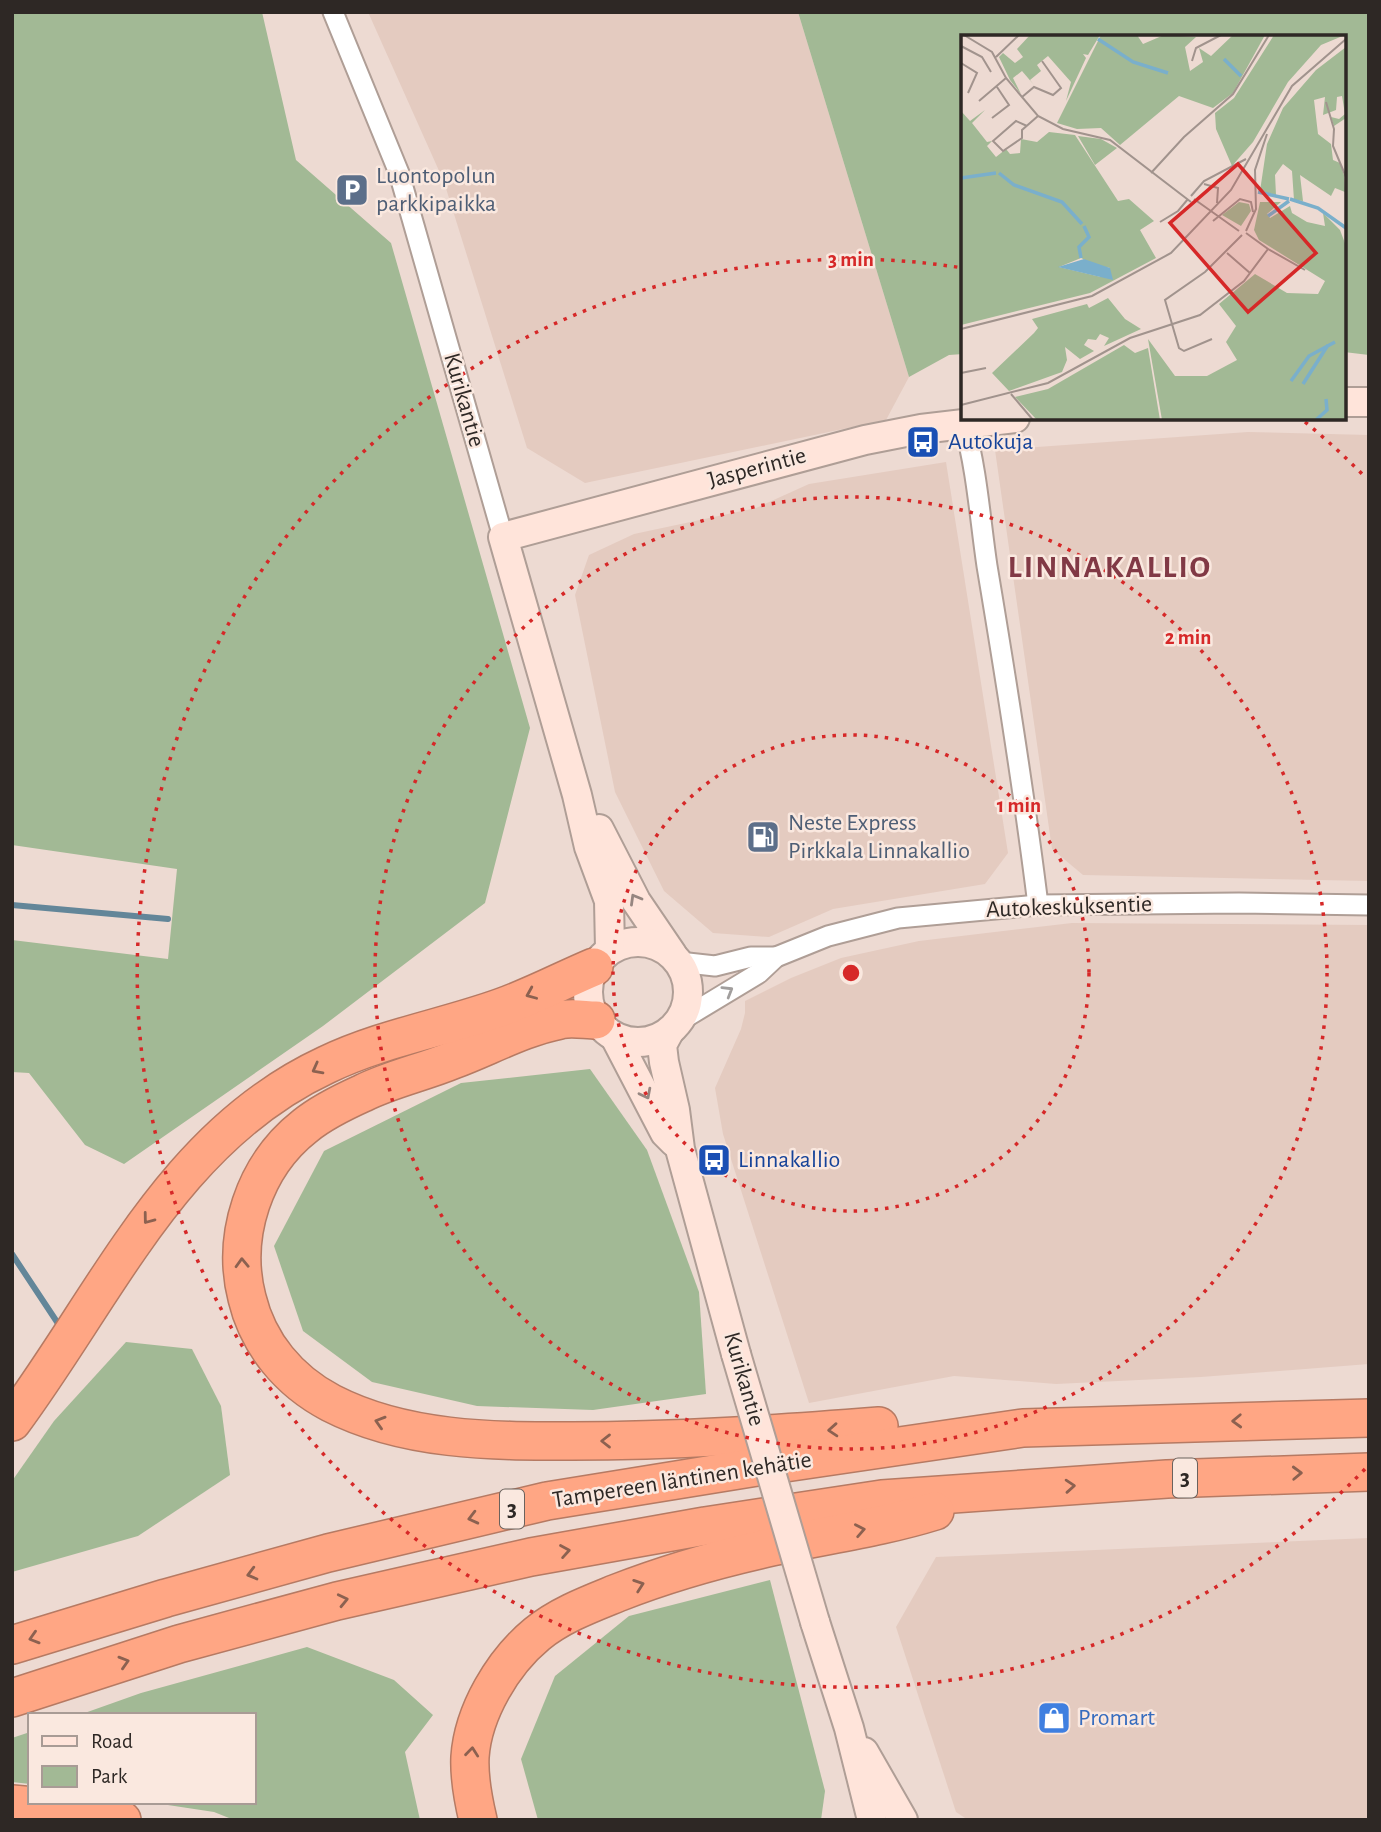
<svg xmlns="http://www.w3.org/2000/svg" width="1381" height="1832" font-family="'Alegreya Sans',sans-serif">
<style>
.built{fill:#e4cbc0}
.green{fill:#a2b995}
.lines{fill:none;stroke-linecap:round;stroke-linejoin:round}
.stream{stroke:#638699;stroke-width:6}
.minor-casing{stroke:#af9e96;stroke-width:23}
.secondary-casing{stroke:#af9e96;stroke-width:32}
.motorway-casing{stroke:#b67a63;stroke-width:40}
.minor{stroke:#fff;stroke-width:19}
.secondary{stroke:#ffe4da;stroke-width:28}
.motorway{stroke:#ffa684;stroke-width:37}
.secondary-bridge-casing{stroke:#af9e96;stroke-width:32;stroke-linecap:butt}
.secondary-bridge{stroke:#ffe4da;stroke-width:28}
.oneway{stroke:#968680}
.oneway2{stroke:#a19e9d}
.oneway3{stroke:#8c6150}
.ring{fill:none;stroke:#d62828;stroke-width:3.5;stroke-dasharray:3.5 7}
.labels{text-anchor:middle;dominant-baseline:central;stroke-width:5;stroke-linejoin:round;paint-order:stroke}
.shield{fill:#fae8df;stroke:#6b625d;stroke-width:2}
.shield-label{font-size:23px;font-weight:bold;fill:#2e2825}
.service-label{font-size:24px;fill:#4e5e75;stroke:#fae8df;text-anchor:start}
.street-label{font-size:24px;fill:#2e2825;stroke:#fae8df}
.transit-label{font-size:24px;fill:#164399;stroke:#fae8df;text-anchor:start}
.shop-label{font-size:24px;fill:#366cbe;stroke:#fae8df;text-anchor:start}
.district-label{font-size:32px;font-weight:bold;letter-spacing:2px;fill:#813945;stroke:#fae8df}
.inset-river{fill:none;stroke:#7aafcb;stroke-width:3.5}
.inset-road{fill:none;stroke:#a1938d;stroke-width:2}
.view{fill:#d62828;fill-opacity:0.15;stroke:#d62828;stroke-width:3.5}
.inset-edge{fill:none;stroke:#2e2825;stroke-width:3.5}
.centre{fill:#d62828;stroke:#fae8df;stroke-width:3.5}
.ring-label{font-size:21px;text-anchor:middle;font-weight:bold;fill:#d62828;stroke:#fae8df;stroke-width:5;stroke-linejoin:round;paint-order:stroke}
</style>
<rect width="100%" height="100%" fill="#eddad2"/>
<g class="built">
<path d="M 368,12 L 798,12 L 909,377 L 886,420 L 585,483 L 527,448 L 444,182 Z"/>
<path d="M 1248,432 L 1369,435 L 1369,881 L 1083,875 L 1052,849 L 995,450 Z"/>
<path d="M 946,462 L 1008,853 L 985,884 L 833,909 L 769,937 L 713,933 L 664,891 L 615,792 L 575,595 L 589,555 L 634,534 L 756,508 L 809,484 Z"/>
<path d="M 1072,923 L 1369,925 L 1369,1364 L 1201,1377 L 1056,1384 L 954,1376 L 809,1403 L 723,1134 L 715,1088 L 741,1029 L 745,1013 L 745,1001 L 791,978 L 841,958 L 919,941 Z"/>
<path d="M 1369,1538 L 1369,1820 L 968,1820 L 956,1812 L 896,1627 L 936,1557 Z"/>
</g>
<g class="green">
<path d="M 12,12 L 262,12 L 296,160 L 391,243 L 530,728 L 485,903 L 323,1026 L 124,1164 L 85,1145 L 29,1073 L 12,1072 L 12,940 L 168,959 L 177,869 L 12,845 Z"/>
<path d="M 798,12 L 1369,12 L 1369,355 L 1344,352 L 1344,37 L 963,37 L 963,354 L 949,355 L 909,377 Z"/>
<path d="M 590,1069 L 647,1150 L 699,1292 L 706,1394 L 593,1410 L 477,1406 L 372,1382 L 303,1331 L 274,1246 L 324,1151 L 461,1083 Z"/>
<path d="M 126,1342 L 192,1349 L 221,1406 L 230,1475 L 138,1536 L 12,1572 L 12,1481 L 54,1421 Z"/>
<path d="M 770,1580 L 825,1791 L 821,1820 L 538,1820 L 521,1759 L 555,1676 L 629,1616 Z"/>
<path d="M 307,1647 L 394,1680 L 433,1715 L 405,1752 L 420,1820 L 234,1820 L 214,1812 L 148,1802 L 254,1802 L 254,1715 L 79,1715 L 141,1693 Z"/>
<path d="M 30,1732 L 30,1784 L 12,1782 L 12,1738 Z"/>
</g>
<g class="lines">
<g class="stream">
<path d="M 12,905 L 168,919"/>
<path d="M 12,1254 L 57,1322"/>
</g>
<defs>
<g id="minor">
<path d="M 333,12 L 399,173 L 503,537"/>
<path d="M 964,424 C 977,470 980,519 987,566 C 1006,679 1024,792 1038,905"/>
<path d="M 679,962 L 715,966 L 751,957 L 776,957"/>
<path d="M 678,1022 L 759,973 L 776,957 L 828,936 L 898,918 L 1038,905 L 1239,903 L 1369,905"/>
</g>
<g id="secondary">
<path d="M 1344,402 L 1369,402"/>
<path d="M 599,829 L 636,901 L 672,954"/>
<circle cx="638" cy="992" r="50"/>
<path d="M 610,949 L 609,901 L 589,847 L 577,795 L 503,537 L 865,440 L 921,429 L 1015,418"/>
<path d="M 669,1032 L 662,1045 L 664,1062 L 675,1110 L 680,1149 L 736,1354"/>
<path d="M 615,1037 L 665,1133 L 674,1142"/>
<path d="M 815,1622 L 849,1728 L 872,1820"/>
<path d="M 864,1752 L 903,1820"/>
</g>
<g id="motorway">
<path d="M 596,1020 C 585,1020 571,1017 560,1020 C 524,1027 488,1047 453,1060 C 424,1072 391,1079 363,1093 C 343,1102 322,1112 305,1126 C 254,1166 231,1236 247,1298 C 258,1344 289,1381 331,1403 C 405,1441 491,1441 572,1441 C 675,1441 777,1434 879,1426"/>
<path d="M 12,1422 C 107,1294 173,1136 326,1065 C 382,1038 444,1028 502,1007 C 533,996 563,980 594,967"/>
<path d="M 12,1645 L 166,1598 L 328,1553 L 547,1501 L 757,1467 L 1023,1428 L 1369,1418"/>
<path d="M 12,1698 L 179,1644 L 337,1601 L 531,1557 L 705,1526 L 882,1499 L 1167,1479 L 1369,1472"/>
<path d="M 12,1804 L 78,1810 L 122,1820"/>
<path d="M 478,1820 C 473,1799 469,1778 470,1757 C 473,1712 503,1662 537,1634 C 560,1615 590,1604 617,1593 C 663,1575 711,1561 759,1550 C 818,1536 877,1529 935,1511"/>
</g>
</defs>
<use href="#minor" class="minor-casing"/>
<use href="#secondary" class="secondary-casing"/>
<use href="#motorway" class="motorway-casing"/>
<use href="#minor" class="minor"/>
<use href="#secondary" class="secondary"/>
<use href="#motorway" class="motorway"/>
<defs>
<path id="secondary-bridge" d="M 736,1354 L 815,1622"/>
</defs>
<use href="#secondary-bridge" class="secondary-bridge-casing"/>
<use href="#secondary-bridge" class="secondary-bridge"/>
</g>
<defs><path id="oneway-chevron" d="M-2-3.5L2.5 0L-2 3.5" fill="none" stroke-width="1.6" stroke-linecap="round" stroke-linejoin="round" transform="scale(1.75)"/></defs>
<g class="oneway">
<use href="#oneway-chevron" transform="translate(635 899) rotate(-120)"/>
<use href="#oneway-chevron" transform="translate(646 1094) rotate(63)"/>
</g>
<use class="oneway2" href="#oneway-chevron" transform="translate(728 991) rotate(-31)"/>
<g class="oneway3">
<use href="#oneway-chevron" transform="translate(531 994) rotate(157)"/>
<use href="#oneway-chevron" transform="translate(317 1069) rotate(152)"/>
<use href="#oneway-chevron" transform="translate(148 1219) rotate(127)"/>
<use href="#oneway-chevron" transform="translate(242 1263) rotate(-92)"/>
<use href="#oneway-chevron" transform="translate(1237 1421) rotate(178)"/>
<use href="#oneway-chevron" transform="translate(380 1422) rotate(-163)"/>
<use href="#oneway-chevron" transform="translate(833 1430) rotate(176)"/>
<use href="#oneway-chevron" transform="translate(606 1441) rotate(-180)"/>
<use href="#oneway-chevron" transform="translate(1297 1473) rotate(-2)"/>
<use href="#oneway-chevron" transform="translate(1070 1486) rotate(-4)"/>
<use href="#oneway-chevron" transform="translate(473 1518) rotate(166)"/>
<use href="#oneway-chevron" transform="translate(860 1530) rotate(-11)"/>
<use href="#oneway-chevron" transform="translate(565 1551) rotate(-10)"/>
<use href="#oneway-chevron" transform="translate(252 1574) rotate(165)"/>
<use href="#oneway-chevron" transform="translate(639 1585) rotate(-19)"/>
<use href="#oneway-chevron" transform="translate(343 1600) rotate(-13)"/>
<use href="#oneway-chevron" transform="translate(34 1638) rotate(163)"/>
<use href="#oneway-chevron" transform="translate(124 1662) rotate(-17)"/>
<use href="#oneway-chevron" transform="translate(472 1752) rotate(-84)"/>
</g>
<g class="ring">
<circle cx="851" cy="973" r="238"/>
<circle cx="851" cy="973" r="476"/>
<path d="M1365 1469A714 714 0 1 1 963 268M1305 422A714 714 0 0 1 1365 477"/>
</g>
<defs>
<symbol id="parking-square" viewBox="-11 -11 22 22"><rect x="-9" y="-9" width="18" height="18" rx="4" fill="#5c6f8a" stroke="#fae8df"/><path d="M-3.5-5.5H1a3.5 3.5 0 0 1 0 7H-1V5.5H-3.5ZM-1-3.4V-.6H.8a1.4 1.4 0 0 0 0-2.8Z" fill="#fff"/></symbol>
<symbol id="bus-square" viewBox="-11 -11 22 22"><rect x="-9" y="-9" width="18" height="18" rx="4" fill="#1a4fb4" stroke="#fae8df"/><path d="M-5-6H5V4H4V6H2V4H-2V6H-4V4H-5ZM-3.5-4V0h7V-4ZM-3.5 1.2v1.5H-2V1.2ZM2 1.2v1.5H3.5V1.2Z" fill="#fff"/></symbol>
<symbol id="fuel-square" viewBox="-11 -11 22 22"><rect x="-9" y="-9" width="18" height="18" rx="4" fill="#5c6f8a" stroke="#fae8df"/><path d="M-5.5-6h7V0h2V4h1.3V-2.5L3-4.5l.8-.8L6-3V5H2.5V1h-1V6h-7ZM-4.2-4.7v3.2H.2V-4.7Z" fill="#fff"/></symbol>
<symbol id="shop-square" viewBox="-11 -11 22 22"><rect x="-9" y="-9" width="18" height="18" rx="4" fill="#3f7fe0" stroke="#fae8df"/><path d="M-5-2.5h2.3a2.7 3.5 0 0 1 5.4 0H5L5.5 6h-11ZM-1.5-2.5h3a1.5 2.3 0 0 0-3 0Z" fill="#fff"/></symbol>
</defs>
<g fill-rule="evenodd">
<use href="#parking-square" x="333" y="171" width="38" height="38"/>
<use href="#bus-square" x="904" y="423" width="38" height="38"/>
<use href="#fuel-square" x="744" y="818" width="38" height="38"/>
<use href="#bus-square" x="695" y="1141" width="38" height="38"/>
<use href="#shop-square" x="1035" y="1699" width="38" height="38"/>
</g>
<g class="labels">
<g class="shield">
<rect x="1173" y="1458.5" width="24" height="39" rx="5"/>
<rect x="500" y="1489.5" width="24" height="39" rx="5"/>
</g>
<g class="shield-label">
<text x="1185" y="1478">3</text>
<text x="512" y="1509">3</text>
</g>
<g class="service-label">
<text x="376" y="176">Luontopolun<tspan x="376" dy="28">parkkipaikka</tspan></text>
<text x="788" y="823">Neste Express<tspan x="788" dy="28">Pirkkala Linnakallio</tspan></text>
</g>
<g class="street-label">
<text transform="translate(464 400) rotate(74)">Kurikantie</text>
<text transform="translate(757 468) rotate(-15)">Jasperintie</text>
<text transform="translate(1069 907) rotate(-2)">Autokeskuksentie</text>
<text transform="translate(744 1379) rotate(74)">Kurikantie</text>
<text transform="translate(682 1480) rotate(-9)">Tampereen läntinen kehätie</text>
</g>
<g class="transit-label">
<text x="948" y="442">Autokuja</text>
<text x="738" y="1160">Linnakallio</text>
</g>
<g class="shop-label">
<text x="1078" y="1718">Promart</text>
</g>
<g class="district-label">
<text x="1110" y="567">LINNAKALLIO</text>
</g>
</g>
<g transform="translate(961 35)">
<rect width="385" height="385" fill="#eddad2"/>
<path d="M 69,0 L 139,0 L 127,20 L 122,19 L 125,23 L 105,66 L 110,47 L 87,21 L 76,30 L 80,36 L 69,45 L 73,50 L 61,36 L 52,43 L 60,59 L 49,45 L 38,22 L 42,18 L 54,28 L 62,22 L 56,14 ZM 140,0 L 176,0 L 182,9 L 203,0 L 235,2 L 224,12 L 229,36 L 242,27 L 238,13 L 250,21 L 272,0 L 304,0 L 272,58 L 252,73 L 218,61 L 159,110 L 140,93 L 116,94 L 96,88 ZM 313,0 L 384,0 L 360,10 L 327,47 L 292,107 L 271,131 L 255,94 L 254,78 L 273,63 ZM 385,12 L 385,83 L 373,91 L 370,82 L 378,84 L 384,79 L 381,61 L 376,62 L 375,75 L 362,80 L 364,62 L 353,65 L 357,99 L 370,109 L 372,125 L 379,128 L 383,140 L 384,157 L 374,153 L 370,161 L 339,140 L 342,166 L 333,165 L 331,136 L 322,129 L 314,140 L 315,160 L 299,156 L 306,109 L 322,73 L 355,35 ZM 24,75 L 11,88 L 26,107 L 31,106 L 26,111 L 35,122 L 45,114 L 49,119 L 59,118 L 60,104 L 76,107 L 88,97 L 114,100 L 157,166 L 168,164 L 193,186 L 179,195 L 195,223 L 129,258 L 0,290 L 0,76 L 9,86 ZM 120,223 L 135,230 L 149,233 L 140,242 L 98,232 ZM 117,101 L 140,104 L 156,113 L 134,130 ZM 278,167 L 288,169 L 290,176 L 280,191 L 261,180 ZM 299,167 L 320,167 L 306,179 L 309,183 L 329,171 L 331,178 L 346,187 L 364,191 L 362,178 L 379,195 L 385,211 L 385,385 L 201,385 L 187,304 L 214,341 L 246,341 L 276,325 L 265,307 L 275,291 L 258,269 L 294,239 L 326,258 L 357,259 L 364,246 L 298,205 L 293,195 ZM 147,263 L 164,284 L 180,294 L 143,311 L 148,303 L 139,299 L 135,305 L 127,304 L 123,310 L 133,316 L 119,324 L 104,312 L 106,325 L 101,337 L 48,356 L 31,338 L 73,298 L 77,293 L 71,284 L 126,269 L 128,273 ZM 163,310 L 174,318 L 187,313 L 199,385 L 76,385 L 54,362 L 87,354 Z" fill="#a2b995" fill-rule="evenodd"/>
<path d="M 123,224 L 149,233 L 152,245 L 97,232 Z" fill="#7aafcb"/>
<path class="inset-river" d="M 137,4 L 172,27 L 207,38M 263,24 L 280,41M 38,138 L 53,150 L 101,167 L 121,189M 0,143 L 35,138M 297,157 L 328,164M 329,164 L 357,173 L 385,193M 307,181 L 328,166M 120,223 L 118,212 L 128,202 L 123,191M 330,346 L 348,321 L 374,307M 342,349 L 367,310M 355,385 L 366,375 L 365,364"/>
<path class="inset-road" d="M 3,0 L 31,17 L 45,43 L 77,81 L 102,94 L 149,105 L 230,167M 0,11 L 21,22 L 30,37M 35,22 L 58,0M 231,26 L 235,13 L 260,0M 0,28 L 16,38 L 7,58M 61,62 L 73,52 L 92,60 L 100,53 L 81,26M 18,66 L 45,43M 365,67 L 373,94 L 372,111 L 385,142M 31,83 L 48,70 L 36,52M 66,91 L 55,86 L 32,106 L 42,116 L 61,103 L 61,95 L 77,81M 190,138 L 223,102 L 272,59 L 308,0M 243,149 L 257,153 L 256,168M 230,161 L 243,146 L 285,124M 233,164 L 278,196M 252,186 L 279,164 L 290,167 L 292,177M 199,187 L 217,176 L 227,164M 285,196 L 295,174 L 294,135 L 306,99M 307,214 L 344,235M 266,218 L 289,238M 0,294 L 131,261 L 210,218 L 270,155 L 331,51 L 385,4M 251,304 L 223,316 L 218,313 L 204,265 L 244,237 L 281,200M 0,338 L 25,333M 50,359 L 72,385M 0,370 L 87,348 L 169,303 L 239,280 L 283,246 L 307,214 L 285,198"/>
<path class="view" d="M 277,129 L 355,218 L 287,277 L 209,188 Z"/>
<rect width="385" height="385" class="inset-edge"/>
</g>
<circle cx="851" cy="973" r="10" class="centre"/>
<g class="ring-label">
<text x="851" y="266">3 min</text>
<text x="1188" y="644">2 min</text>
<text x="1019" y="812">1 min</text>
</g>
<rect width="1381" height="1832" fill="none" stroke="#2e2825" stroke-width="28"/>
<rect x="28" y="1713" width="228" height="91" fill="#fae8df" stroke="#a89b95" stroke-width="2"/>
<rect x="42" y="1736" width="35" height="10" fill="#ffe4da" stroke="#a89b95" stroke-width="2"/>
<text x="91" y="1748" font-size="21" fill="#2e2825">Road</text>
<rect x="42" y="1766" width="35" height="21" fill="#a2b995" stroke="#a89b95" stroke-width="2"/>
<text x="91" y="1783" font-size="21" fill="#2e2825">Park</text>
</svg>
